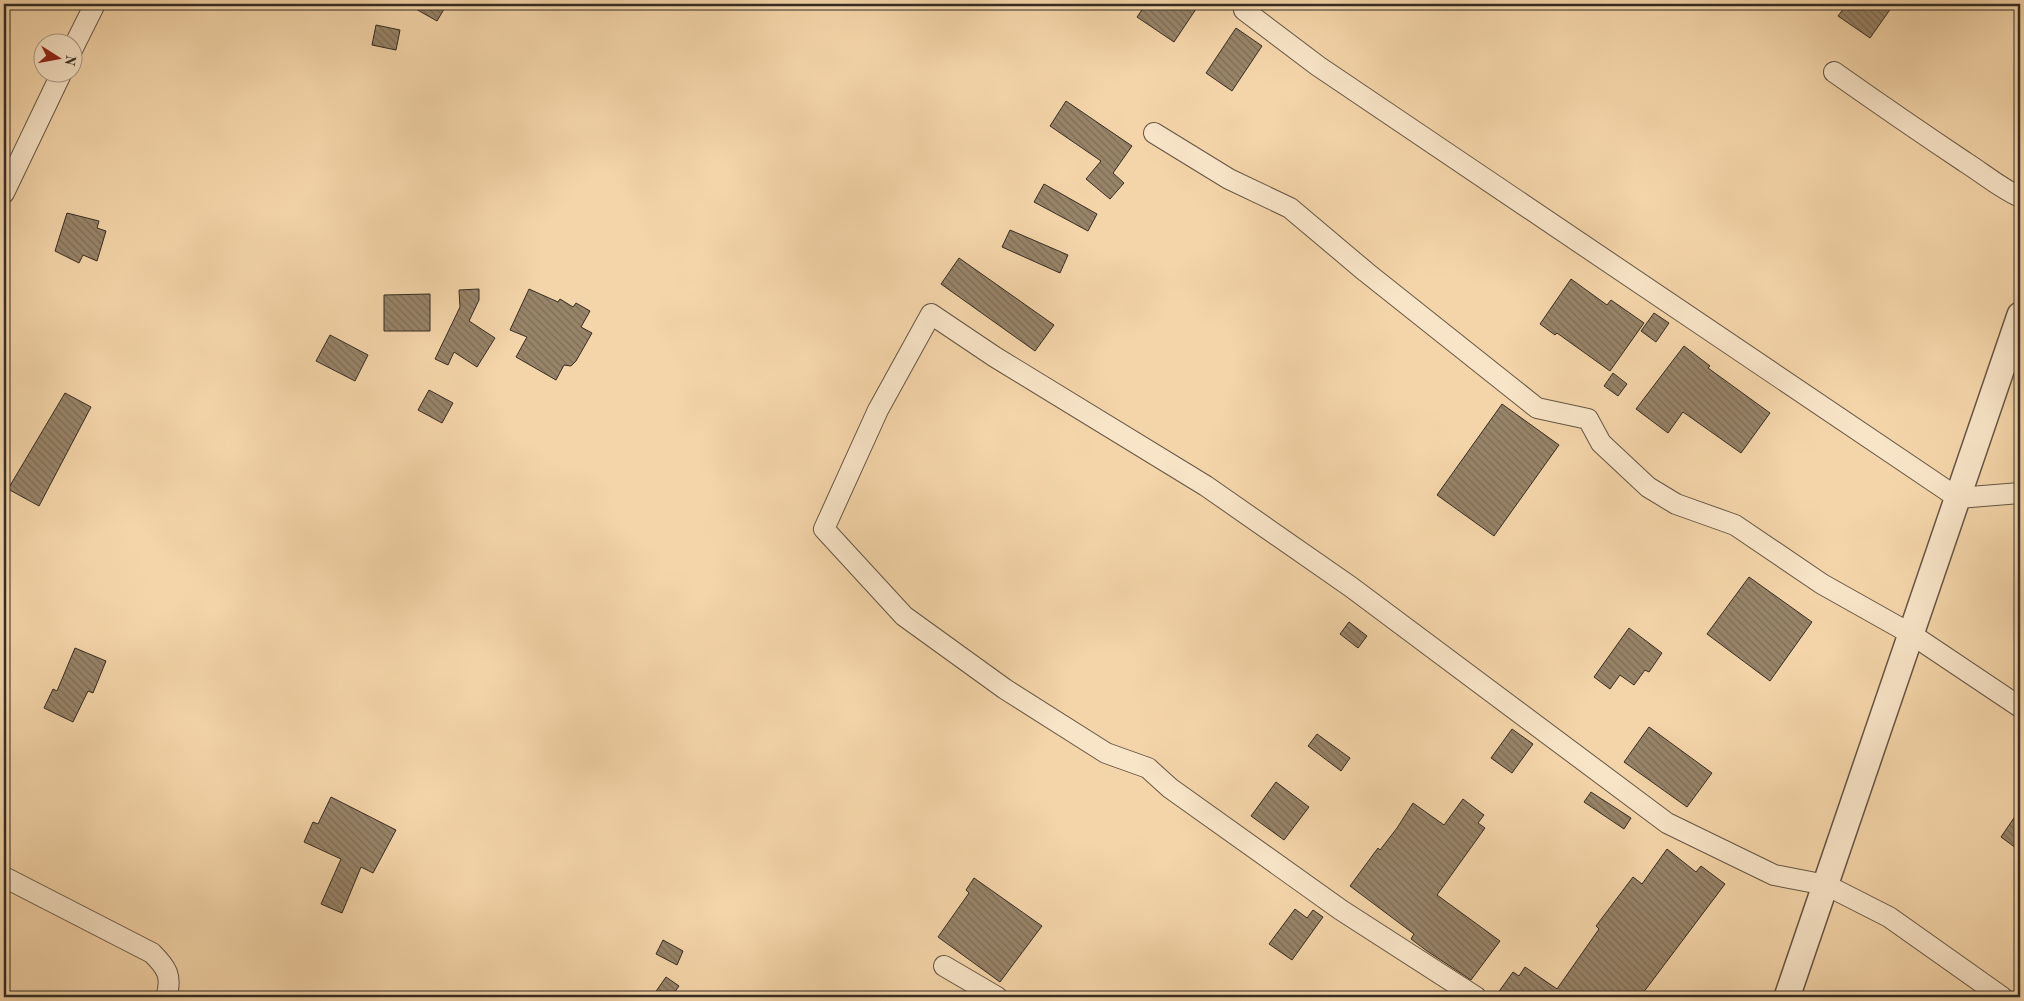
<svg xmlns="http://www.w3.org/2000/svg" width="2024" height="1001" font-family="'Old Standard TT',serif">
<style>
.building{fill:url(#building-back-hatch);stroke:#352c23}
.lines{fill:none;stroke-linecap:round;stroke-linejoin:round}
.minor-casing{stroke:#655644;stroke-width:22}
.tertiary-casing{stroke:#655644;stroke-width:28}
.minor{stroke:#f8e4c7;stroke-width:20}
.tertiary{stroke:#f8e4c7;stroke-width:25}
</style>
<defs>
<pattern id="building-back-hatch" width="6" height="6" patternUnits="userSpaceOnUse" patternTransform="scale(1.25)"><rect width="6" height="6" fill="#988469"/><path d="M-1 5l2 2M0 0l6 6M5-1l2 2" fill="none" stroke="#7d6c56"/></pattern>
</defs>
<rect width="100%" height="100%" fill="#f4d5a9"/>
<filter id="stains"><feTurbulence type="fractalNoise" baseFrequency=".004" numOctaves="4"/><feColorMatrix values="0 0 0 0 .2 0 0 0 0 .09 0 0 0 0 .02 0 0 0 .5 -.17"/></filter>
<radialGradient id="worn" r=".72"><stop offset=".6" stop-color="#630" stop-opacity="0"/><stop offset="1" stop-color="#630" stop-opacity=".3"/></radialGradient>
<g class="building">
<path d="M 407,4 L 447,4 L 437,21 Z"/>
<path d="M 1146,4 L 1189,4 L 1196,9 L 1174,42 L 1137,17 Z"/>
<path d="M 1847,4 L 1894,4 L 1870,38 L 1838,16 Z"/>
<path d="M 376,25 L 400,30 L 396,50 L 372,45 Z"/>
<path d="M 1236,28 L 1262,46 L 1232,91 L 1206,73 Z"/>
<path d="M 1066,101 L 1132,146 L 1113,173 L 1124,183 L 1110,199 L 1086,179 L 1101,161 L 1050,126 Z"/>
<path d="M 1044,184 L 1097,214 L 1088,231 L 1034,202 Z"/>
<path d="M 67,213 L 99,221 L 97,228 L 106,231 L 97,261 L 83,255 L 79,263 L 55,251 Z"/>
<path d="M 1010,230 L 1068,255 L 1060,273 L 1002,247 Z"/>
<path d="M 959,258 L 1054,325 L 1035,351 L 941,284 Z"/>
<path d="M 1571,279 L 1607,305 L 1611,300 L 1644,323 L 1610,371 L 1557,333 L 1555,335 L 1540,324 Z"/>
<path d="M 479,289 L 479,300 L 469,321 L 495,338 L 477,367 L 454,352 L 448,365 L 435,359 L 460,307 L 459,290 Z"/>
<path d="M 529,289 L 558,302 L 560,299 L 573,307 L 576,303 L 590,311 L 581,327 L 592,333 L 576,361 L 571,366 L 564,365 L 556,380 L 516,357 L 527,337 L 510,330 Z"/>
<path d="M 430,294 L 430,331 L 384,331 L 384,295 Z"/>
<path d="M 1654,313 L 1669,323 L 1656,342 L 1641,331 Z"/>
<path d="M 330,335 L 368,355 L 355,381 L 316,361 Z"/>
<path d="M 1684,346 L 1710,366 L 1708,368 L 1770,413 L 1741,453 L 1683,412 L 1668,433 L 1636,409 Z"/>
<path d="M 1613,373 L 1627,384 L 1618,396 L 1604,386 Z"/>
<path d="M 429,390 L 453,403 L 442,423 L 418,410 Z"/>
<path d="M 65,393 L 91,407 L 39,506 L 8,489 Z"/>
<path d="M 1502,404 L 1559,445 L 1494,536 L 1437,495 Z"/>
<path d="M 1749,577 L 1812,622 L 1770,681 L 1707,634 Z"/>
<path d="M 1349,622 L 1367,636 L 1358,648 L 1340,634 Z"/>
<path d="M 1629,628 L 1662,653 L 1649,672 L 1645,670 L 1634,685 L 1620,675 L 1610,689 L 1594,677 Z"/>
<path d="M 75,648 L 106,661 L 93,693 L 88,691 L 73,722 L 44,708 L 53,689 L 57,691 Z"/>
<path d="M 1649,727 L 1712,773 L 1687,807 L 1624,762 Z"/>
<path d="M 1512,729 L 1533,744 L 1512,773 L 1491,758 Z"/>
<path d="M 1317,734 L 1350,758 L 1341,771 L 1308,746 Z"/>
<path d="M 1276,782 L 1309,807 L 1284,840 L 1251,816 Z"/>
<path d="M 1591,792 L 1631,818 L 1624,829 L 1584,802 Z"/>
<path d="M 331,797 L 396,830 L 373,873 L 361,867 L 342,913 L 321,904 L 341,859 L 304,842 L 313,822 L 318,824 Z"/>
<path d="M 1463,799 L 1484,815 L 1478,823 L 1485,828 L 1437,895 L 1500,941 L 1471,980 L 1427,951 L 1411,939 L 1414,934 L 1350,886 L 1378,848 L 1380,850 L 1397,828 L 1413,803 L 1444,825 Z"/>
<path d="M 2020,809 L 2020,851 L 2001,837 Z"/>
<path d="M 1667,849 L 1696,872 L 1701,866 L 1725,884 L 1640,997 L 1495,997 L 1513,972 L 1519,976 L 1525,967 L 1557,989 L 1599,929 L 1596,926 L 1633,877 L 1642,884 Z"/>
<path d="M 974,878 L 1042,926 L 1000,982 L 938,937 L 969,893 L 966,890 Z"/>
<path d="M 1295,909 L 1307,918 L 1313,910 L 1323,917 L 1292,960 L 1269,944 Z"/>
<path d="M 663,940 L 683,951 L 677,965 L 656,954 Z"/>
<path d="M 666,977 L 679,986 L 671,997 L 652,997 Z"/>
</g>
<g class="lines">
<defs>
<g id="minor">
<path d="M 1244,10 L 1318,66 L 1958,498 L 2020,493"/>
<path d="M 72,50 L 95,4"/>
<path d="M 1834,72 C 1878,103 1920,132 1965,162 C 1984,174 2000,188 2020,197"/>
<path d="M 1154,133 L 1229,179 L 1290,208 L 1366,272 L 1537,408 L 1588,419 L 1601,443 L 1648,487 L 1676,504 L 1735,525 L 1822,584 L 1911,634 L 2020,707"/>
<path d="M 4,193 L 62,72"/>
<path d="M 4,877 L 152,953 C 166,967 173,976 166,997"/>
<path d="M 944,966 L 997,997"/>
<path d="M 1476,997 L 1341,910 L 1170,788 L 1148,768 L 1106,753 L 1005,689 L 904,616 L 824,529 L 878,410 L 931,314 L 995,357 L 1206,486 L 1351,587 L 1667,823 L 1774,875 L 1826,885 L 1889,917 L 2002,997"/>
</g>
<path id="tertiary" d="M 1787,997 L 2020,315"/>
</defs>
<use href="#minor" class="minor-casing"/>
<use href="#tertiary" class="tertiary-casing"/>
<use href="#minor" class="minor"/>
<use href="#tertiary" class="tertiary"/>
</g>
<rect width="2024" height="1001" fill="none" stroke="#f4d5a9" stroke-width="20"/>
<rect x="5" y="5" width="2014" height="991" fill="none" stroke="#352c23" stroke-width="2.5"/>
<rect x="10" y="10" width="2004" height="981" fill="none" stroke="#352c23"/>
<g transform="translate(58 58) rotate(101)"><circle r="24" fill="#f8e4c7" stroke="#aa9a85"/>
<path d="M0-4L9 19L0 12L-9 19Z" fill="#8f2418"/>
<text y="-8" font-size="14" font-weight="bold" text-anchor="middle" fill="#352c23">N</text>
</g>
<rect width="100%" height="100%" filter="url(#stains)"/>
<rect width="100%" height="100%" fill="url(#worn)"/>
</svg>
